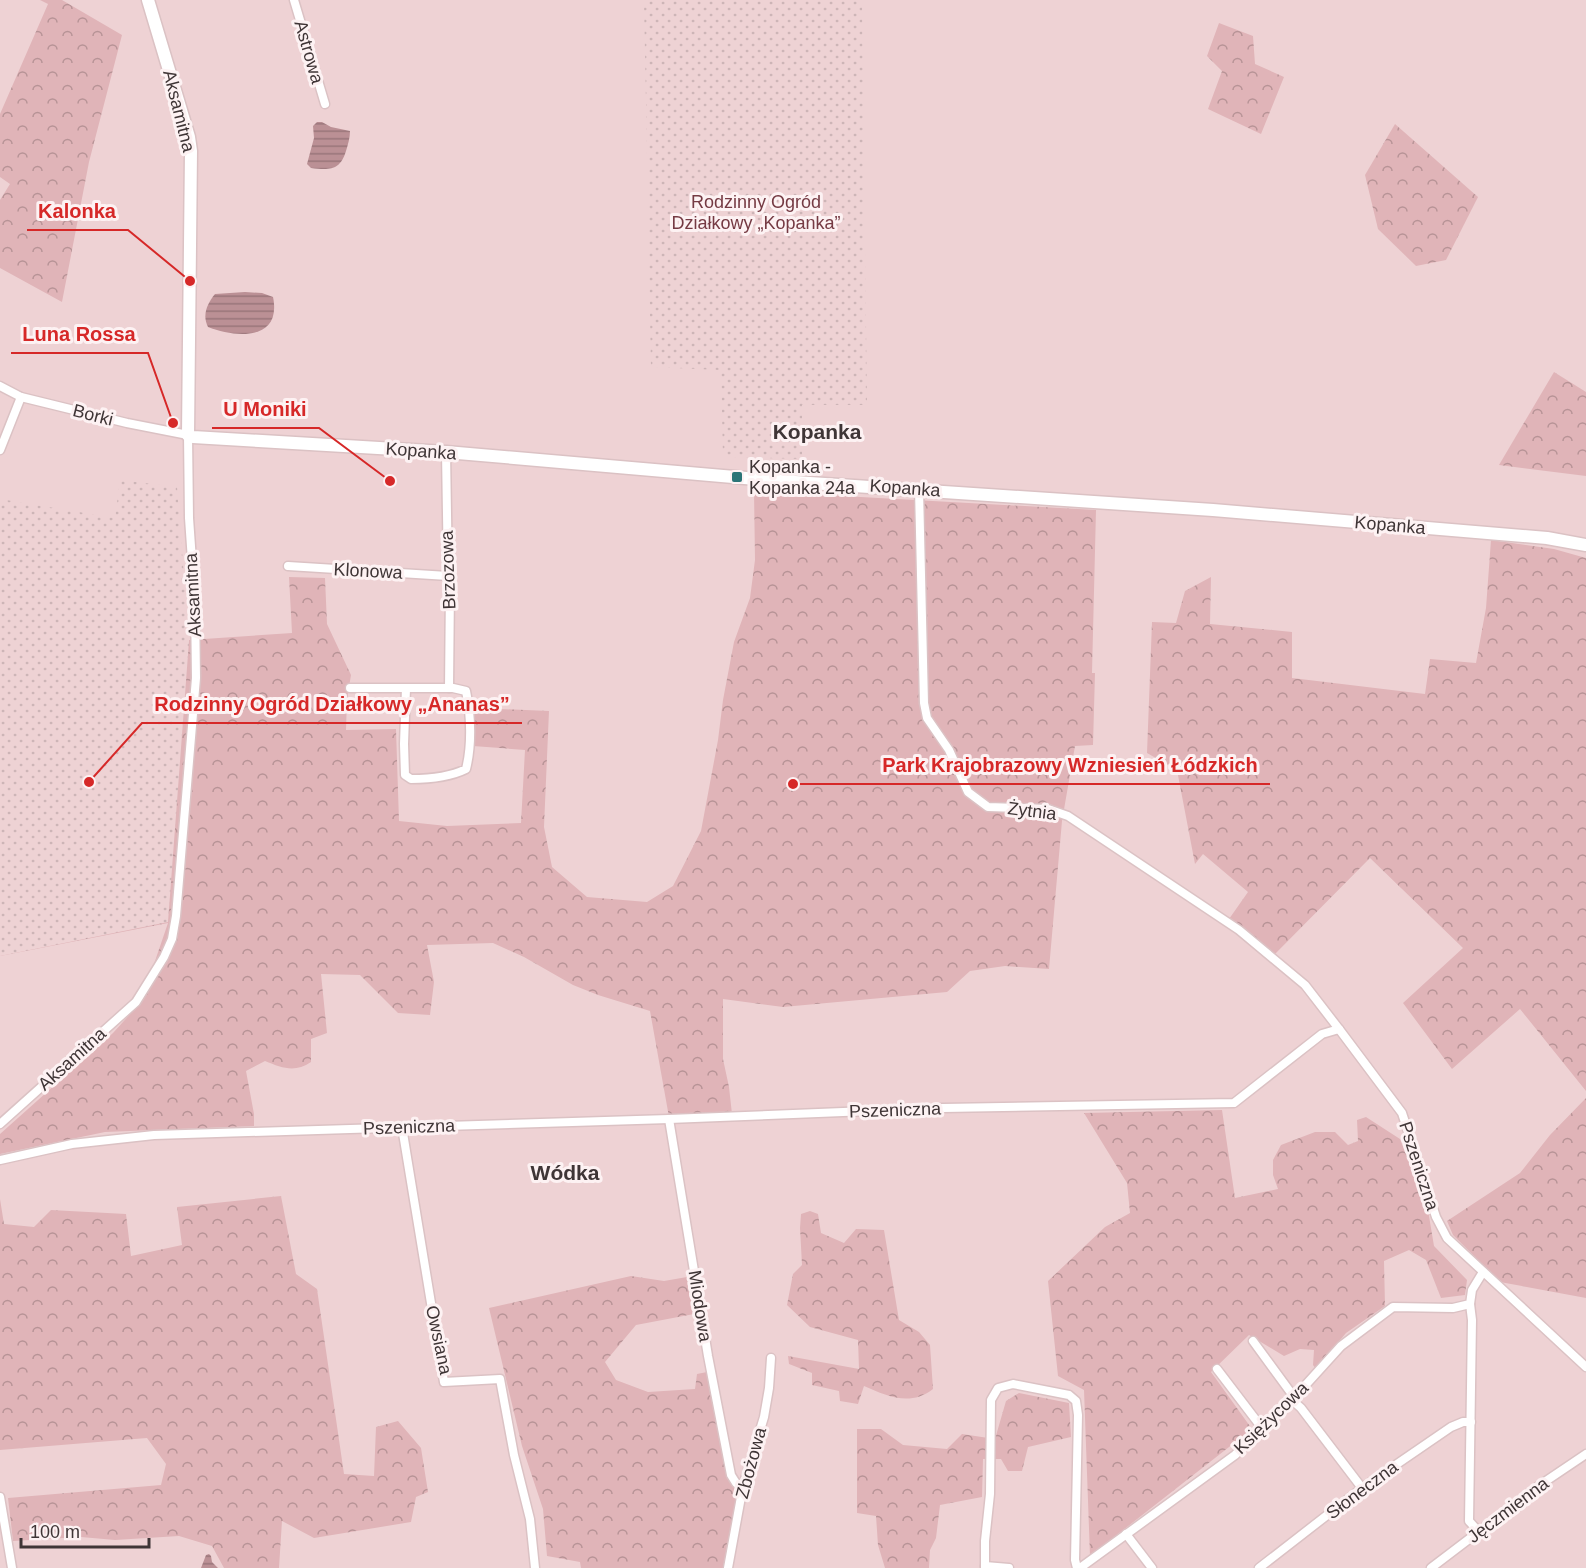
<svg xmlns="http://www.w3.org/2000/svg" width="1586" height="1568" font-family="Arial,sans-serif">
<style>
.green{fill:#eed2d4}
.forest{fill:url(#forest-crowns)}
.garden{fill:url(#garden-dots)}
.water{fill:url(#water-rules)}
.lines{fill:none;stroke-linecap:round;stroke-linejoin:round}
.street-casing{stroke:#dbc2c4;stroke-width:11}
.secondary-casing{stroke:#dbc2c4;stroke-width:15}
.street{stroke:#fff;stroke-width:8}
.secondary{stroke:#fff;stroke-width:12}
.poi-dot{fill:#2b7577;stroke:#fdf2f3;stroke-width:2}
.labels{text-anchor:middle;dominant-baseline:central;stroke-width:6;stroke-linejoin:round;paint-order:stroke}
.street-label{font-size:18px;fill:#3f3536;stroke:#fdf2f3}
.park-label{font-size:18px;fill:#753a43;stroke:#fdf2f3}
.poi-label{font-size:18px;fill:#3f3536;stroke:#fdf2f3;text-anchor:start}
.quarter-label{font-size:21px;font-weight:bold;fill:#3f3536;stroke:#fdf2f3}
.leader{fill:none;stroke:#d62828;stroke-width:2}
.callout-dot{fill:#d62828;stroke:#fdf2f3;stroke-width:2}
.callout-label{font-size:20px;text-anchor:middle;font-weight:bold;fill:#d62828;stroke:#fdf2f3;stroke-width:6;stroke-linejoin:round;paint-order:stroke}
</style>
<defs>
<pattern id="forest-crowns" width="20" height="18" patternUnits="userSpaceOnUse" patternTransform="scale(1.5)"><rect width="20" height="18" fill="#e0b4b8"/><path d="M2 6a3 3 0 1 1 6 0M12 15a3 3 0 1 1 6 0" fill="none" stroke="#b79396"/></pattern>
<pattern id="garden-dots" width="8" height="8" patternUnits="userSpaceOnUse" patternTransform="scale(1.5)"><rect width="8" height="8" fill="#eed2d4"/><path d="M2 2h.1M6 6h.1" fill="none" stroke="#cdb5b7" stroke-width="1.8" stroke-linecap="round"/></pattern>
<pattern id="water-rules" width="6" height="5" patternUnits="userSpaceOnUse" patternTransform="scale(1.5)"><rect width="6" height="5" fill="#bb9095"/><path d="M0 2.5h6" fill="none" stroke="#99767a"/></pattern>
</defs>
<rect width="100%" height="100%" fill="#fdf2f3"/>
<rect class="green" x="0" y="0" width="1586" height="1568"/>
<g class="forest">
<path d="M 40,0 L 62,0 L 122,35 L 89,162 L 62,302 L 0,268 L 0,200 L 10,184 L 0,177 L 0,114 L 48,4 Z"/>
<path d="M 1219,23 L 1253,36 L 1255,64 L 1284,77 L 1261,134 L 1208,109 L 1222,71 L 1207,56 Z"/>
<path d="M 1395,124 L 1478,197 L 1446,260 L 1416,266 L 1378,229 L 1365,175 Z"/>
<path d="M 1554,372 L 1586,392 L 1586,476 L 1499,465 Z"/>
<path d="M 754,491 L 1096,510 L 1092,673 L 1095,673 L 1093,745 L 1075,746 L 1062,821 L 1049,969 L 1005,966 L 970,971 L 947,992 L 783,1007 L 723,999 L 723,1059 L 729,1087 L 732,1114 L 669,1117 L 650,1011 L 598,995 L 573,985 L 524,957 L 493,943 L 427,945 L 434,982 L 430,1015 L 398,1013 L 360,975 L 321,974 L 327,1033 L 311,1039 L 311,1062 C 295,1073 282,1068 265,1061 L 246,1071 L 254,1114 L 254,1126 L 105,1132 L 0,1154 L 0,1134 L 113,1033 L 141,1002 L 168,923 L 0,956 L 0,912 L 189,640 L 292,633 L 289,577 L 325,578 L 327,624 L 351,675 L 347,699 L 346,730 L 396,729 L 399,821 L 447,826 L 521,823 L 525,750 L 473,746 L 475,708 L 549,711 L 544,827 L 552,867 L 587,897 L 647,902 L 673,886 L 701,831 L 718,740 L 723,700 L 734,642 L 750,598 L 755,560 Z"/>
<path d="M 1491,540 L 1554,549 L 1586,558 L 1586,1091 L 1520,1009 L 1452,1069 L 1403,1003 L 1463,948 L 1370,858 L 1274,955 L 1229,919 L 1248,892 L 1203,854 L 1195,864 L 1177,770 L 1147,753 L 1152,622 L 1176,623 L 1185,591 L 1211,577 L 1210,624 L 1292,632 L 1292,678 L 1425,694 L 1430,659 L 1476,663 L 1486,608 Z"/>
<path d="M 1586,1098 L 1586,1298 L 1500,1282 L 1453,1235 L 1447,1221 L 1520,1173 L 1550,1135 Z"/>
<path d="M 1222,1110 L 1235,1198 L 1278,1189 L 1273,1175 L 1273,1160 L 1281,1145 L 1315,1132 L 1335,1132 L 1348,1145 L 1358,1141 L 1357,1120 L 1366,1117 L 1400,1139 L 1428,1210 L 1434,1246 L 1467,1280 L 1465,1295 L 1441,1298 L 1426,1260 L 1409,1250 L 1384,1261 L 1385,1306 L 1346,1333 L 1316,1369 L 1313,1365 L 1314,1350 L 1300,1349 L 1284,1356 L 1249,1335 L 1211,1372 L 1252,1429 L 1090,1556 L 1084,1390 L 1058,1376 L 1048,1281 L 1105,1227 L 1130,1213 L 1127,1183 L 1084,1113 Z"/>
<path d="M 281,1196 L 296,1274 L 317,1289 L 344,1474 L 374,1476 L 376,1427 L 398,1421 L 421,1448 L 428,1492 L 416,1497 L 411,1522 L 314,1538 L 282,1521 L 279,1568 L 224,1568 L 212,1546 L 179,1536 L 115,1540 L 81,1537 L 13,1541 L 8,1498 L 161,1485 L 166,1464 L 147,1438 L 0,1450 L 0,1199 L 4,1224 L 34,1227 L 51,1210 L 126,1214 L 131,1256 L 182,1245 L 177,1207 Z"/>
<path d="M 810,1211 L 818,1214 L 821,1233 L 844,1243 L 856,1229 L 884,1230 L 899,1320 L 919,1332 L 930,1345 L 933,1389 C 910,1407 887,1396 864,1386 L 858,1404 L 840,1401 L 839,1391 L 812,1385 L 812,1373 L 789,1364 L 788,1356 L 859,1369 L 858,1340 L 810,1327 L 787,1305 L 793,1274 L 802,1265 L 800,1228 L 801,1214 Z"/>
<path d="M 631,1276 L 664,1281 L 687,1277 L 694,1314 L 636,1325 L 605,1362 L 616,1380 L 648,1392 L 695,1389 L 697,1374 L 707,1372 L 729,1478 L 740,1488 L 723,1568 L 581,1568 L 580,1562 L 547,1556 L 543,1509 L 522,1446 L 489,1308 Z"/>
<path d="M 1019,1393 L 1069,1403 L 1071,1437 L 1028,1447 L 1022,1471 L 1008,1471 L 1001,1459 L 983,1459 L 982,1497 L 940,1505 L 936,1538 L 930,1550 L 929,1568 L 885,1568 L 878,1545 L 876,1516 L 857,1513 L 857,1429 L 881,1429 L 903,1445 L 947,1449 L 962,1434 L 995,1439 L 1006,1401 Z"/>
</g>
<g class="garden">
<path d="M 644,0 L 862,0 L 867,405 L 802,405 L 802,459 L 723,457 L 721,370 L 651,367 Z"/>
<path d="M 120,480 L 177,487 L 189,641 L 168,922 L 0,956 L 0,499 L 115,518 Z"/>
</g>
<g class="water">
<path d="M 322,122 L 331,127 L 350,131 C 350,138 348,144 346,151 C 340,171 329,170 311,168 L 307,164 L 314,138 L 313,126 L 317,122 Z"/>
<path d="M 245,292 L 262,293 L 273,297 C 282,341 236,338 208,327 C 202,315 207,304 215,294 Z"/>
<path d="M 209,1554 L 211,1556 L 212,1562 L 218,1568 L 201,1568 L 206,1555 Z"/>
</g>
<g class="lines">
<defs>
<g id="street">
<path d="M 294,0 L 325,104"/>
<path d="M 0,386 L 21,397 L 127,423 L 188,435 L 189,518 L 195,603 L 196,678 L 176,916 L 172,939 L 164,957 L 136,1002 L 0,1124"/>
<path d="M 0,450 L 21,397"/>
<path d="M 446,452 L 448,576 L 450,587 L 449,688"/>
<path d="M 919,489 L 924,703 L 927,718 L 949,750 L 968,792 L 988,807 L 1048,809 L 1068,816 L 1239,930 L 1305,985 L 1339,1029"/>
<path d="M 288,566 L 448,576"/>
<path d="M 350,688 L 453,688 L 466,691 C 471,715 472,745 466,769 C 450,777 428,779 411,779 L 405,775 L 404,744 L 406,688"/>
<path d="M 669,1119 L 708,1356 L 731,1475 L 736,1483 L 743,1486"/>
<path d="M 402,1127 L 444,1382 L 500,1379 L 514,1455 L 530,1519 L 535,1568"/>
<path d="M 0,1160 L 72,1144 L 154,1135 L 669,1119 L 943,1108 L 1234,1103 L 1322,1034 L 1339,1029 L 1402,1113 L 1436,1217 L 1447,1238 L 1586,1367"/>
<path d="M 1470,1304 L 1472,1320 L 1469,1521 L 1479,1532"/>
<path d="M 1253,1341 L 1294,1397"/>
<path d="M 1217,1369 L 1262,1428"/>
<path d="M 1292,1400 L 1301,1408 L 1362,1488"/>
<path d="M 0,1497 L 12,1568"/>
<path d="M 1126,1534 L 1152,1568"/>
<path d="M 985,1566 L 1009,1568"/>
<path d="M 728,1568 L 743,1486 L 764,1417 L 769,1388 L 771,1358"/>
<path d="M 985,1568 L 985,1541 L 990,1494 L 991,1400 L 998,1388 L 1013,1384 L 1069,1395 L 1076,1401 L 1078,1415 L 1075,1560 L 1077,1568"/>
<path d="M 1080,1568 L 1235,1455 L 1292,1400 L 1341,1346 L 1393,1307 L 1453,1308 L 1470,1304 L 1472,1290 L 1483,1272"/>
<path d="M 1259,1568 L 1362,1488 L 1451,1427 L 1463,1422 L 1471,1422"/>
<path d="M 1431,1568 L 1540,1485 L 1586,1454"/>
</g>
<path id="secondary" d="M 148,0 L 189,137 L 191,151 L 188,435 L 193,437 L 446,452 L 780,481 L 1213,510 L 1547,538 L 1586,545"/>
</defs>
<use href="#street" class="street-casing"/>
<use href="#secondary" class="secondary-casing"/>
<use href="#street" class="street"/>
<use href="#secondary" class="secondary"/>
</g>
<rect class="poi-dot" x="731" y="471" width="12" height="12" rx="3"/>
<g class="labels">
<g class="street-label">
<text transform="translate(309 52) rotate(74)">Astrowa</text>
<text transform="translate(179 111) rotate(76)">Aksamitna</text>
<text transform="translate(93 415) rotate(14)">Borki</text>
<text transform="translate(421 451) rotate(4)">Kopanka</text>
<text transform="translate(905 488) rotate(4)">Kopanka</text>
<text transform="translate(1390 525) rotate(5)">Kopanka</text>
<text transform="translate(448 570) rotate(-92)">Brzozowa</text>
<text transform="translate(368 571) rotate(3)">Klonowa</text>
<text transform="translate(193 595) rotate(-93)">Aksamitna</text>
<text transform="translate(1032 811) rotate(7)">Żytnia</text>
<text transform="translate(72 1059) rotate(-42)">Aksamitna</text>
<text transform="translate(895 1110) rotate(-2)">Pszeniczna</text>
<text transform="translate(409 1127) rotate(-2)">Pszeniczna</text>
<text transform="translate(1419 1166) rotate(72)">Pszeniczna</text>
<text transform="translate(700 1306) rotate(81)">Miodowa</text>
<text transform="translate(439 1340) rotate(78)">Owsiana</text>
<text transform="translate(1271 1418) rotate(-44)">Księżycowa</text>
<text transform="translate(751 1463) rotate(-75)">Zbożowa</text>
<text transform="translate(1362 1490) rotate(-37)">Słoneczna</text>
<text transform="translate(1508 1510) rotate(-37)">Jęczmienna</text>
</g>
<g class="park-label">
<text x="756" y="202">Rodzinny Ogród<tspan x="756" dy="21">Działkowy „Kopanka”</tspan></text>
</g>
<g class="poi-label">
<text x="749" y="467">Kopanka -<tspan x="749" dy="21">Kopanka 24a</tspan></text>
</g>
<g class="quarter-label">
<text x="817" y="431">Kopanka</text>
<text x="565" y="1172">Wódka</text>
</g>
</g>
<path class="leader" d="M190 281L128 230H27M173 423L148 353H11M390 481L319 428H212M89 782L142 723H522M793 784L870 784H1270"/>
<g class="callout-dot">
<circle cx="190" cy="281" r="6"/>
<circle cx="173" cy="423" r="6"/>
<circle cx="390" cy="481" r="6"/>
<circle cx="89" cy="782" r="6"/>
<circle cx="793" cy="784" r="6"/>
</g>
<g class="callout-label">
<text x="77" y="218">Kalonka</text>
<text x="79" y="341">Luna Rossa</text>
<text x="265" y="416">U Moniki</text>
<text x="332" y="711">Rodzinny Ogród Działkowy „Ananas”</text>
<text x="1070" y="772">Park Krajobrazowy Wzniesień Łódzkich</text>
</g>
<path d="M21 1538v9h128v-9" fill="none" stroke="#3f3536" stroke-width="3"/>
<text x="30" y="1538" font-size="18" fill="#3f3536" stroke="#fdf2f3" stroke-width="4.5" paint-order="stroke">100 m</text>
</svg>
